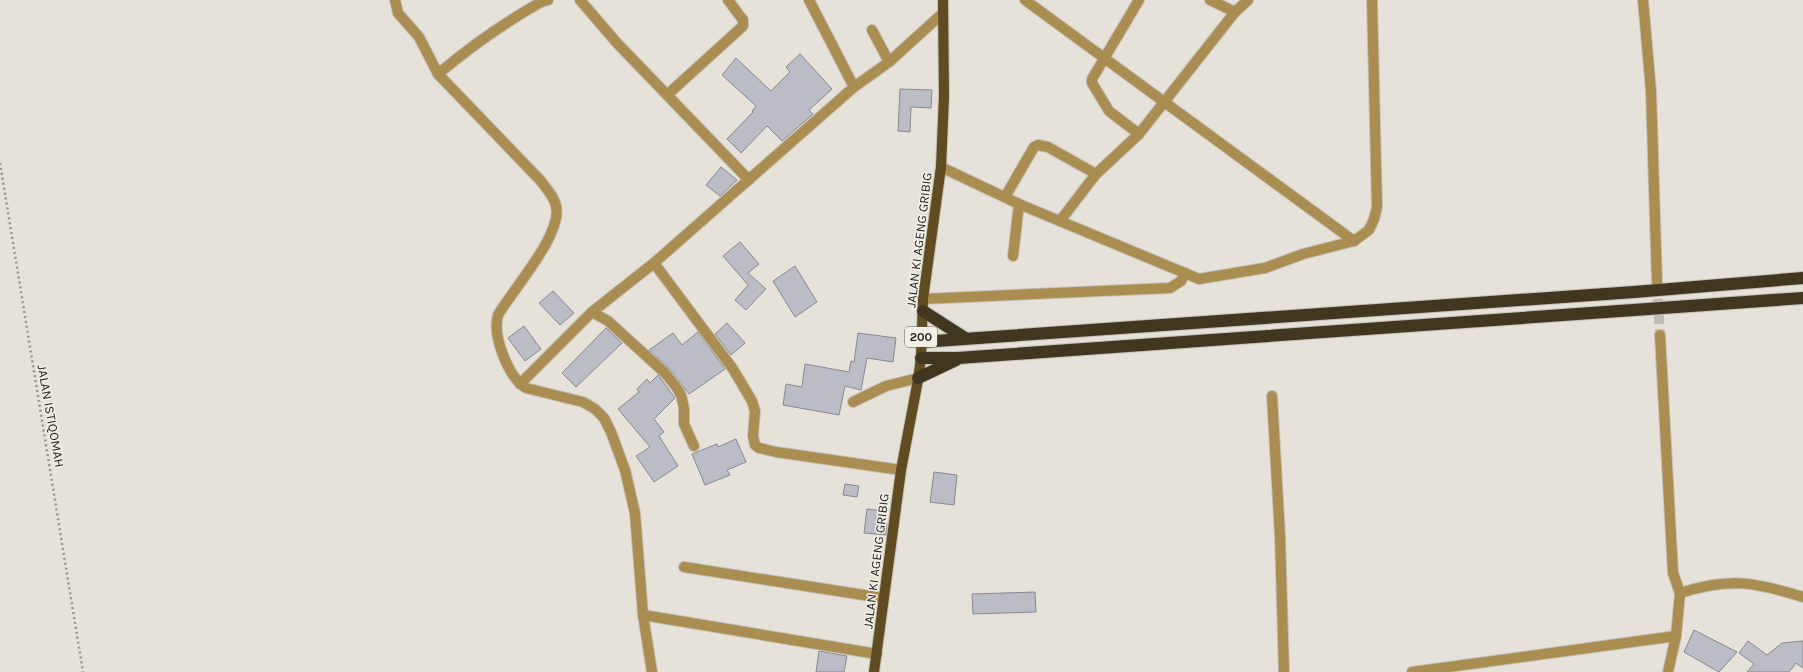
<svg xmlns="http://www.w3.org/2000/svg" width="1803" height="672" font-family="Karla,sans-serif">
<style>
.building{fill:#bbbcc5;stroke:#878991}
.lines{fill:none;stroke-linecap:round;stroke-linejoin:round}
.street-tunnel{stroke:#bfbcb4;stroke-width:10;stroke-dasharray:10 5;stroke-linecap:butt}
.street-casing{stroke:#c3c0b8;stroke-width:12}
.primary-casing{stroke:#c3c0b8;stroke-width:12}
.highway-casing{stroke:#c3c0b8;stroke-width:14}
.path{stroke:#97938d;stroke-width:2.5;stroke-dasharray:2 3;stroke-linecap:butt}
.street{stroke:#a98d51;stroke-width:10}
.primary{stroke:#5f4c22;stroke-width:10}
.highway{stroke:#413721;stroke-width:12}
.labels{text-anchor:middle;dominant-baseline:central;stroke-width:3;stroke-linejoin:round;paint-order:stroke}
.shield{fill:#f3efe6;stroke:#63605b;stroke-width:1}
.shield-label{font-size:12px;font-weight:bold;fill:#252320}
.street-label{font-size:13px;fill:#252320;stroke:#f3efe6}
</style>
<rect width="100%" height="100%" fill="#e6e2d9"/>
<g class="building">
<path d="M 800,54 L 832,89 L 809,110 L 813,114 L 782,141 L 767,126 L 741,153 L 727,139 L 753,112 L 752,111 L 756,106 L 722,75 L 736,58 L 771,91 L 790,72 L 786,67 Z"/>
<path d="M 900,89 L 932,90 L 931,108 L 911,107 L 910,132 L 898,131 Z"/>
<path d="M 721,167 L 737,180 L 720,196 L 706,185 Z"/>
<path d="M 740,242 L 759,264 L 748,273 L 766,289 L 746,310 L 735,300 L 748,285 L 723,256 Z"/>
<path d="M 795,266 L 817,302 L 795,317 L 773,281 Z"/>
<path d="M 553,291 L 574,313 L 560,325 L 539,303 Z"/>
<path d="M 727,323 L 745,343 L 731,355 L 715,334 Z"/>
<path d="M 524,326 L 541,349 L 525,361 L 508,338 Z"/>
<path d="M 606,328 L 622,343 L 576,387 L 562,373 Z"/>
<path d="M 698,332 L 725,369 L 689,394 L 670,369 L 649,350 L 673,333 L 682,345 Z"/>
<path d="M 858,333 L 896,338 L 893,362 L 867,358 L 861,390 L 845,386 L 839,415 L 783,405 L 786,384 L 802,387 L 805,364 L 849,372 L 851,361 L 854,362 Z"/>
<path d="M 658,375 L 675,398 L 654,419 L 664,432 L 659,436 L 678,466 L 654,482 L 636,456 L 650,447 L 618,409 L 639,392 L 637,389 L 647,379 L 650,383 Z"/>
<path d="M 736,439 L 746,462 L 727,470 L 730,475 L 705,485 L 692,454 L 717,444 L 718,447 Z"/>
<path d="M 934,472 L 957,475 L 954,505 L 930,502 Z"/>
<path d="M 845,484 L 859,486 L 857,497 L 843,495 Z"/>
<path d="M 867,509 L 884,511 L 882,522 L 887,523 L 886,535 L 864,533 Z"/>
<path d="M 1035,592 L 1036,612 L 973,614 L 972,594 Z"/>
<path d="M 1694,630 L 1737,652 L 1719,672 L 1684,652 Z"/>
<path d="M 1748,641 L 1767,655 L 1782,643 L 1803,641 L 1803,668 L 1796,663 L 1789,672 L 1747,672 L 1754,664 L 1739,653 Z"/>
<path d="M 819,651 L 847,656 L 844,672 L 816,672 Z"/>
</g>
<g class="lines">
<path class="street-tunnel" d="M 1657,284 L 1660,335"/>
<defs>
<g id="street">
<path d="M 395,0 L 398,13 L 419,37 L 438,74 L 540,180 C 546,188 554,196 556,206 C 563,234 513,289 498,315 C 492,335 508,377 526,388 L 583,402 L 595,409 L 604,418 L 611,432 L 625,470 L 635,513 L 643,615 L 652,672"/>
<path d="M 580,0 L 617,43 L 749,180"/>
<path d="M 809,0 L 854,87"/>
<path d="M 1025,0 L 1354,241"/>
<path d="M 1210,0 L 1235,12"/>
<path d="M 1643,0 L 1651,91 L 1657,282"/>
<path d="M 872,30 L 889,62"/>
<path d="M 438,74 C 470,47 504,23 541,2 L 548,0"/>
<path d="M 667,95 L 743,26 L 743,20 L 728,0"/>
<path d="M 1139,134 L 1109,111 L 1092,83 L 1092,79 L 1139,0"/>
<path d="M 941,167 L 1019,204 L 1199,279 L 1265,268 L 1303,254 L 1354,241 L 1369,230 L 1374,219 L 1377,207 L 1372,0"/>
<path d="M 1005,197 L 1034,147 L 1038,145 L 1048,147 L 1096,174"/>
<path d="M 1060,221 L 1096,174 L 1139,134 L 1235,12 L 1248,0"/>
<path d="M 1013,256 L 1019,204"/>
<path d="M 654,263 L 733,369 L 752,401 L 755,411 L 753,436 L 755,445 L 759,448 L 776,452 L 901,470"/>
<path d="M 923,299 L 1170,288 L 1181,281 L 1185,273"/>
<path d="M 592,312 L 608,321 L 665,373 L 677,388 L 681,395 L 684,408 L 684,424 L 694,446"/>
<path d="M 1660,335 L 1673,573 L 1680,593"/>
<path d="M 520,384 L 592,312 L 654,263 L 854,87 L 889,62 L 943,13"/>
<path d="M 1272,396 L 1280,536 L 1284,672"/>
<path d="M 853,402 L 886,386 L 918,378"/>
<path d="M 684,567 L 883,598"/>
<path d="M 643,615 L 877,654"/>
<path d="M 1412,672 L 1676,636"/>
<path d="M 1668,672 L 1676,636 L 1680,593 C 1729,577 1755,582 1803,597"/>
</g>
<path id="primary" d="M 874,672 L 901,470 L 918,380 L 921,358 L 923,299 L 941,167 L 944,96 L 943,0"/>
<g id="highway">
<path d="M 923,311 L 965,338"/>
<path d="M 921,342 L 1634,292 L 1803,278"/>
<path d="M 921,358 L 958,358 L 1803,298"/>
<path d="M 918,378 L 956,360"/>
</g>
</defs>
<use href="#street" class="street-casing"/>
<use href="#primary" class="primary-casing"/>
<use href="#highway" class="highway-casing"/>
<path class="path" d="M 0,163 L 83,672"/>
<use href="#street" class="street"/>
<use href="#primary" class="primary"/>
<use href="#highway" class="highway"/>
</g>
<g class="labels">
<rect class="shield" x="905" y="327" width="32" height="20" rx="3"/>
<g class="shield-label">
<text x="921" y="337">200</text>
</g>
<g class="street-label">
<text transform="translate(919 240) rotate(-83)">JALAN KI AGENG GRIBIG</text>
<text transform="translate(51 416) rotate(80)">JALAN ISTIQOMAH</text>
<text transform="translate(876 561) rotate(-83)">JALAN KI AGENG GRIBIG</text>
</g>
</g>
</svg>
